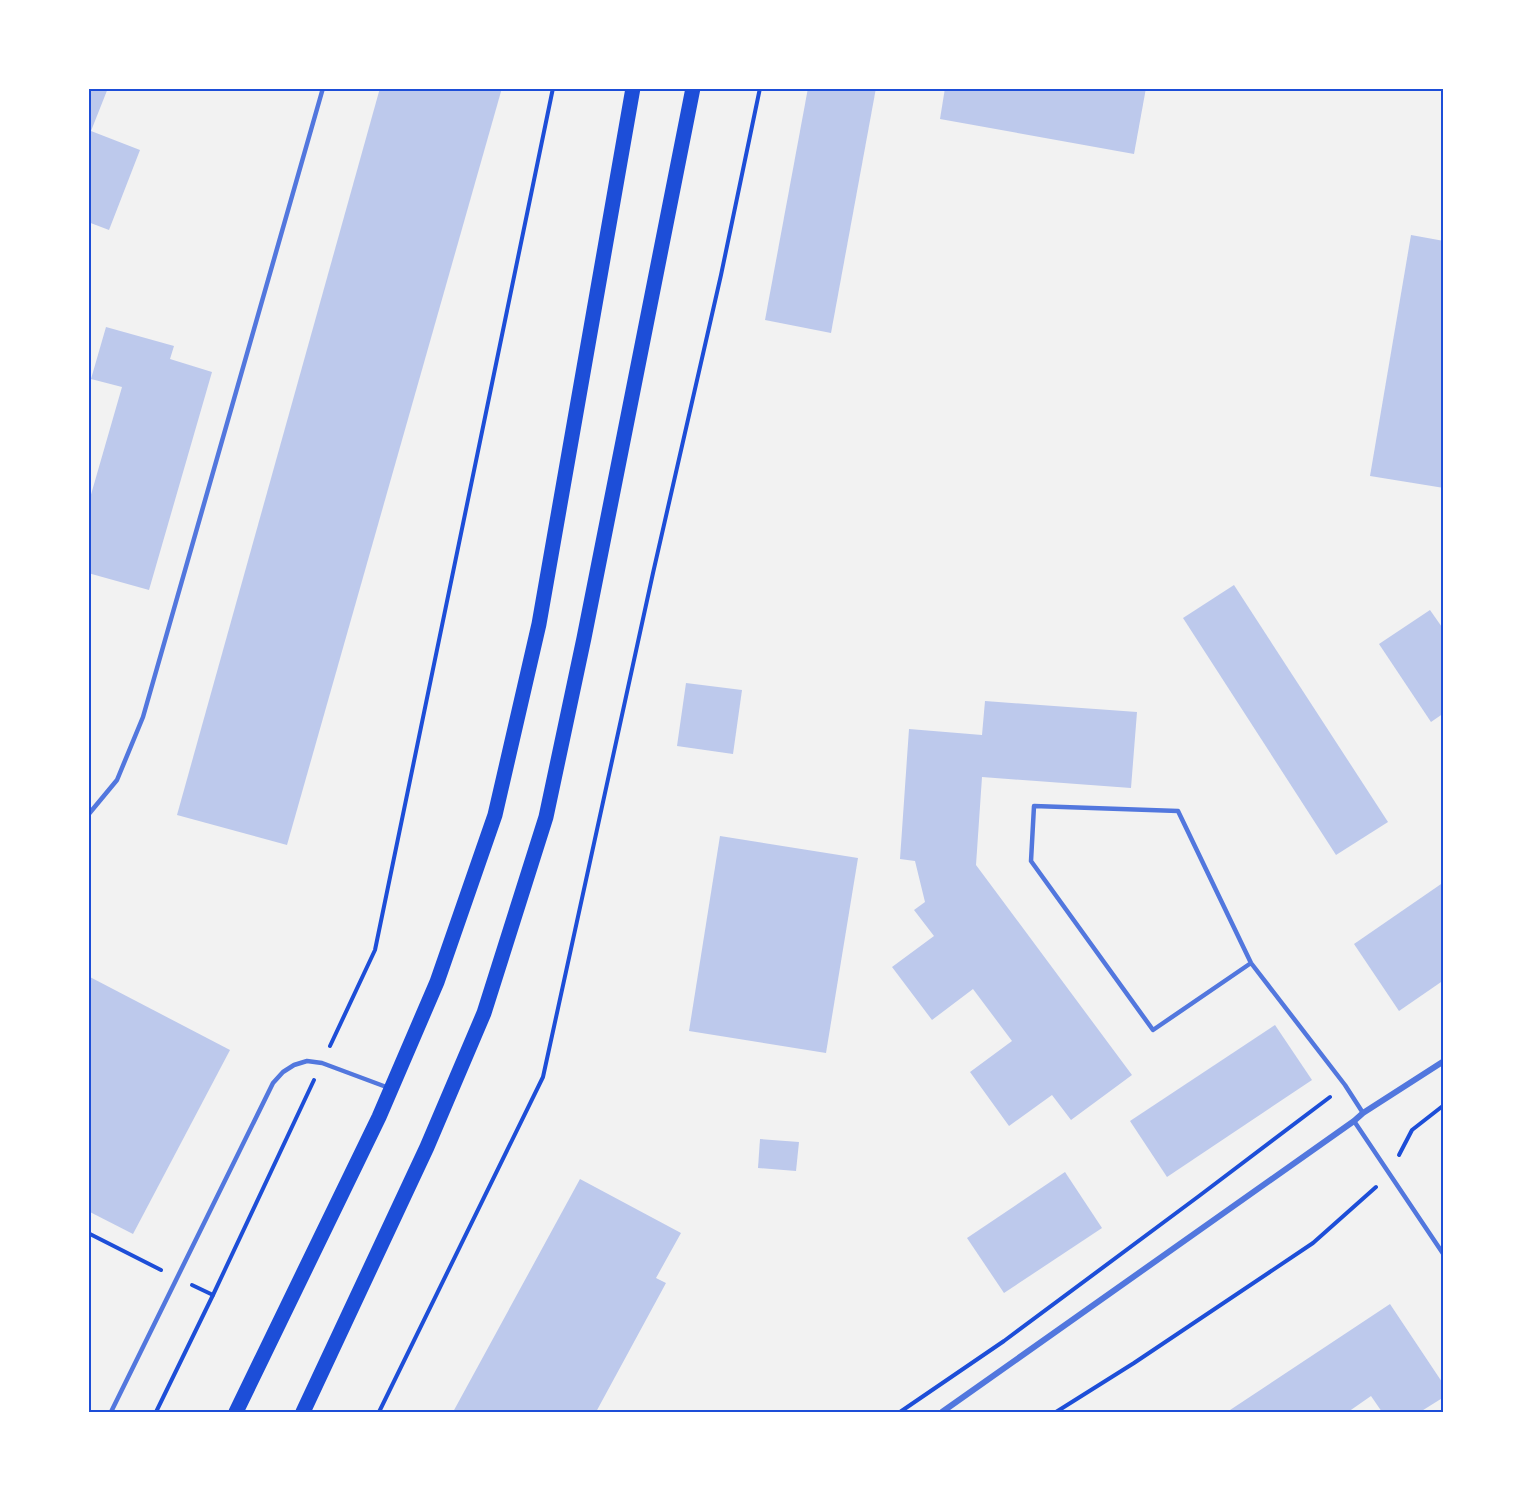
<svg xmlns="http://www.w3.org/2000/svg" width="1532" height="1501" font-family="'DM Sans',sans-serif">
<style>
.building{fill:#bdc9ec}
.lines{fill:none;stroke-linecap:round;stroke-linejoin:round}
.path{stroke:#1d4ed8;stroke-width:4}
.service{stroke:#5277de;stroke-width:4.5}
.minor{stroke:#5277de;stroke-width:6}
.primary{stroke:#1d4ed8;stroke-width:15}
.neatline{fill:none;stroke:#1d4ed8;stroke-width:2}
</style>
<rect width="100%" height="100%" fill="#f2f2f2"/>
<g class="building">
<path d="M 88,88 L 108,88 L 91,131 L 140,150 L 109,230 L 88,222 Z"/>
<path d="M 380,88 L 502,88 L 287,845 L 177,815 Z"/>
<path d="M 808,88 L 876,88 L 831,333 L 765,320 Z"/>
<path d="M 945,88 L 1146,88 L 1134,154 L 940,119 Z"/>
<path d="M 1411,235 L 1444,241 L 1444,488 L 1370,476 Z"/>
<path d="M 106,327 L 174,346 L 170,359 L 212,372 L 149,590 L 88,573 L 88,505 L 122,387 L 91,379 Z"/>
<path d="M 1234,585 L 1388,822 L 1336,855 L 1183,618 Z"/>
<path d="M 1430,610 L 1444,630 L 1444,713 L 1431,722 L 1379,644 Z"/>
<path d="M 686,683 L 742,690 L 733,754 L 677,746 Z"/>
<path d="M 985,701 L 1137,712 L 1131,788 L 982,777 L 976,865 L 1132,1075 L 1071,1120 L 1052,1095 L 1009,1126 L 970,1072 L 1012,1041 L 973,989 L 932,1020 L 892,967 L 934,936 L 914,910 L 925,902 L 915,861 L 900,859 L 909,729 L 982,735 Z"/>
<path d="M 720,836 L 858,858 L 826,1053 L 689,1031 Z"/>
<path d="M 1444,882 L 1444,980 L 1399,1011 L 1354,944 Z"/>
<path d="M 88,976 L 230,1050 L 133,1234 L 88,1211 Z"/>
<path d="M 1275,1025 L 1312,1080 L 1167,1177 L 1130,1121 Z"/>
<path d="M 760,1139 L 799,1142 L 796,1171 L 758,1168 Z"/>
<path d="M 1065,1172 L 1102,1228 L 1004,1293 L 967,1238 Z"/>
<path d="M 580,1179 L 681,1233 L 656,1278 L 666,1283 L 596,1412 L 453,1412 Z"/>
<path d="M 1390,1304 L 1444,1385 L 1444,1397 L 1420,1412 L 1382,1412 L 1371,1396 L 1348,1412 L 1227,1412 Z"/>
</g>
<g class="lines">
<g class="path">
<path d="M 330,1046 L 375,950 L 553,88"/>
<path d="M 1399,1155 L 1412,1130 L 1444,1105"/>
<path d="M 88,1233 L 161,1270"/>
<path d="M 192,1285 L 213,1295"/>
<path d="M 156,1412 L 213,1295 L 314,1080"/>
<path d="M 379,1412 L 543,1077 L 653,573 L 721,275 L 760,88"/>
<path d="M 900,1412 L 1004,1341 L 1199,1196 L 1330,1097"/>
<path d="M 1056,1412 L 1134,1363 L 1313,1243 L 1376,1187"/>
</g>
<g class="service">
<path d="M 88,815 L 117,780 L 143,717 L 323,88"/>
<path d="M 1251,963 L 1153,1030 L 1031,861 L 1034,806 L 1178,811 L 1251,963 L 1345,1085 L 1363,1113"/>
<path d="M 1354,1121 L 1444,1255"/>
<path d="M 111,1412 L 273,1083 L 283,1072 L 294,1065 L 307,1061 L 322,1063 L 389,1088"/>
</g>
<path class="minor" d="M 942,1412 L 1354,1121 L 1363,1113 L 1444,1061"/>
<g class="primary">
<path d="M 236,1412 L 379,1117 L 437,982 L 495,815 L 539,624 L 633,88"/>
<path d="M 303,1412 L 427,1147 L 484,1013 L 546,817 L 584,638 L 693,88"/>
</g>
</g>
<rect width="1532" height="1501" fill="none" stroke="#ffffff" stroke-width="180"/>
<rect x="90" y="90" width="1352" height="1321" class="neatline"/>
</svg>
